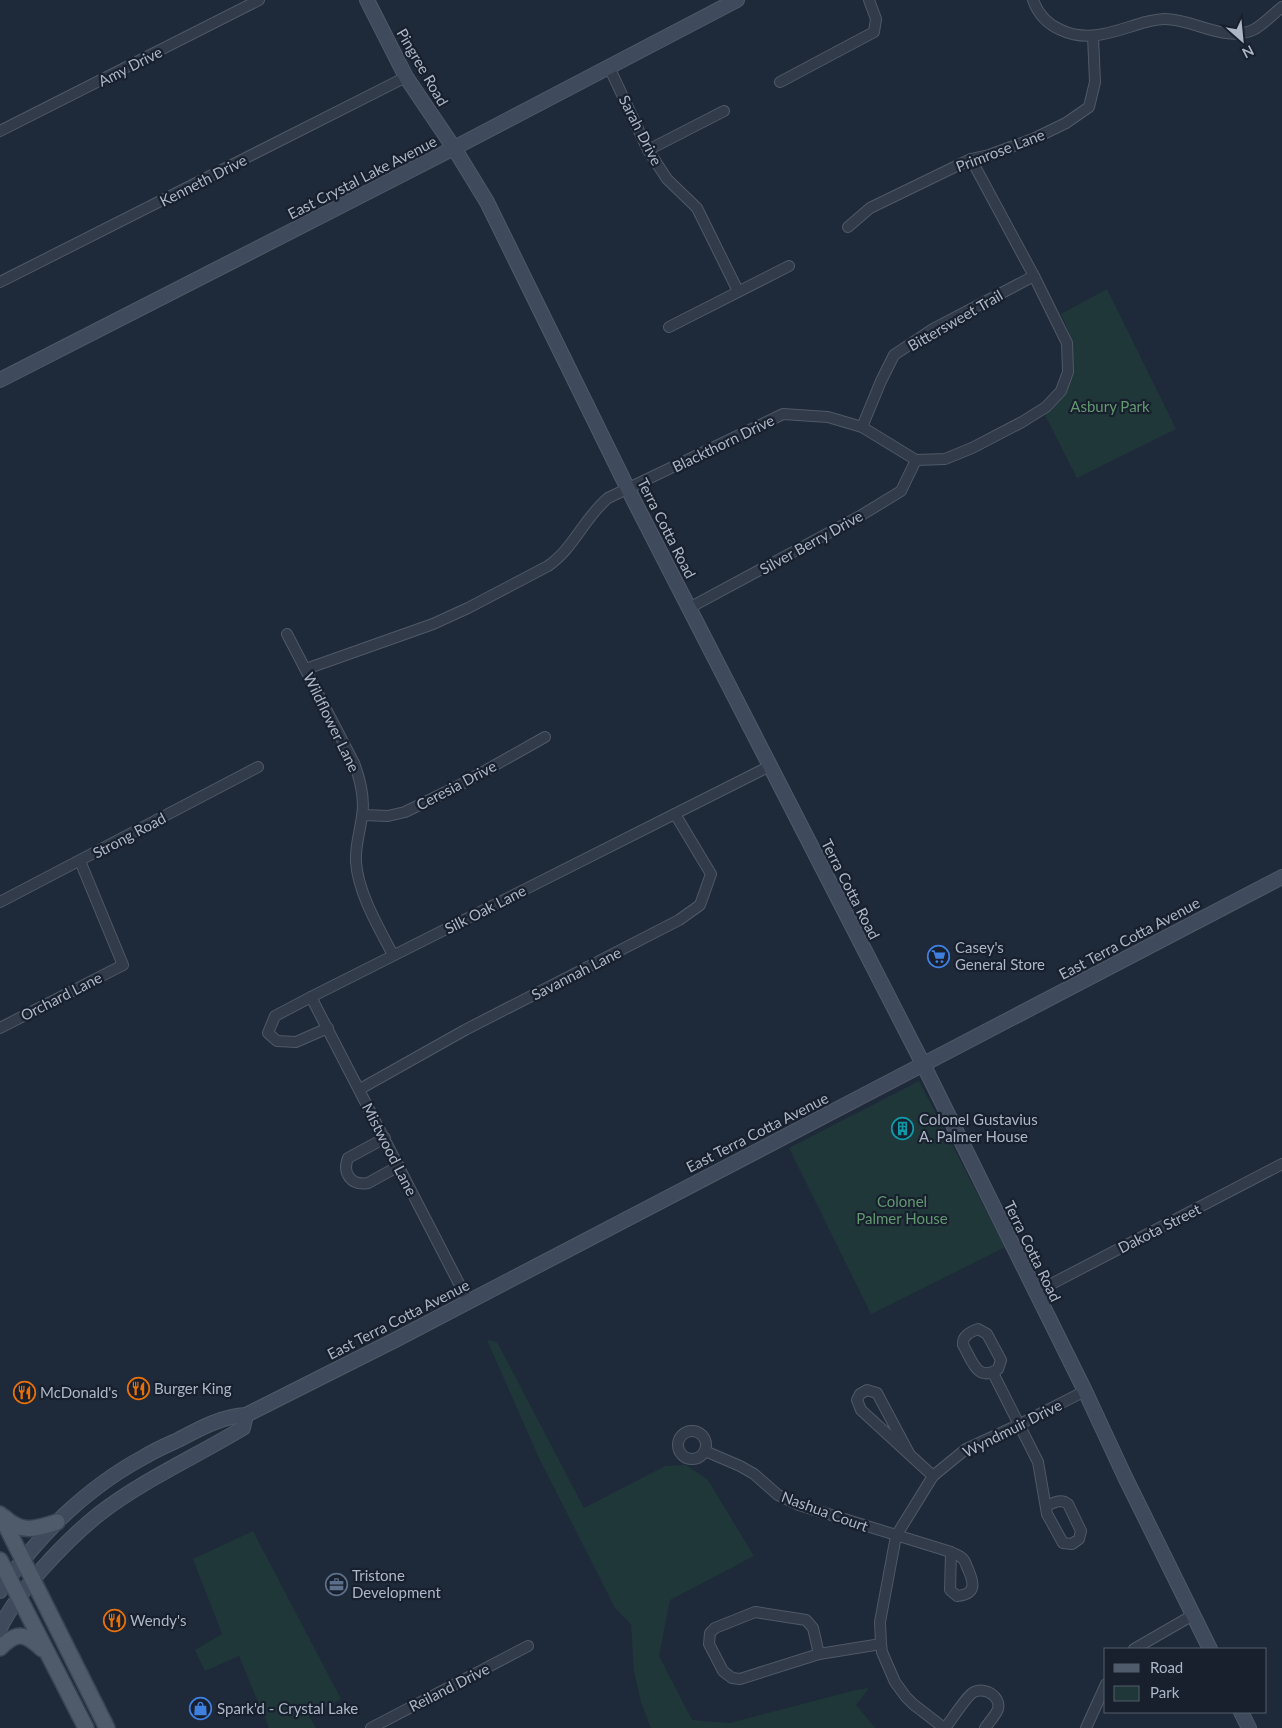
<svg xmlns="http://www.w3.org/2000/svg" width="1282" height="1728" font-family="Lato,sans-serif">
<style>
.green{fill:#20373a}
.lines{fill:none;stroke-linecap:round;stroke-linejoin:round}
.street-casing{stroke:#4f5967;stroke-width:12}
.secondary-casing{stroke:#4f5967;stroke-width:16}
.primary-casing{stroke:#3b4453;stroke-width:18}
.street{stroke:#323b49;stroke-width:10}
.secondary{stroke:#404a5d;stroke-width:14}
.primary{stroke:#4f5a6a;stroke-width:15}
.labels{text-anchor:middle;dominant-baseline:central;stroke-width:4.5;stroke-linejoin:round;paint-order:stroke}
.street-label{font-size:15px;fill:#acb6c6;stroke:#18202e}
.park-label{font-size:15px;fill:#629870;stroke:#18202e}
.poi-label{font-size:15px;fill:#acb6c6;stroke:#18202e;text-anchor:start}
</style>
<rect width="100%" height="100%" fill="#1e2939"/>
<g class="green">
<path d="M 1107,289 L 1176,429 L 1077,478 L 1044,413 L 1063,392 L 1072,348 L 1069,332 L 1061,314 Z"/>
<path d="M 919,1081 L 1005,1247 L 871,1314 L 789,1148 Z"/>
<path d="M 487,1340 L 497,1342 L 584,1508 L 665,1466 L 686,1465 L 708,1480 L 754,1556 L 670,1600 L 659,1656 L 692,1720 L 730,1723 L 856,1690 L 869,1688 L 856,1705 L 875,1728 L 651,1728 L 641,1702 L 634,1672 L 631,1624 L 615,1608 L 538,1456 Z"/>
<path d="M 253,1531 L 341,1699 L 309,1716 L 316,1728 L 269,1728 L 239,1656 L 205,1671 L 195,1650 L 222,1634 L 193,1559 Z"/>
</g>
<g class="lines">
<defs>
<g id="street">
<path d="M 1033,0 C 1038,14 1047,24 1061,30 C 1089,43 1115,31 1142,23 C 1150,21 1157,19 1165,19 C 1195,19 1226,44 1255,29 C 1265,23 1273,14 1282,7"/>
<path d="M 609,67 L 648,150 L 667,179 L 697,208 L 738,291"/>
<path d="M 780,82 L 874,32 L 876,19 L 869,0"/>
<path d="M 0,131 L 259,0"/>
<path d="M 648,150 L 724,111"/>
<path d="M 848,227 L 870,208 L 971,159 L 989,155 L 1033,139 L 1066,123 L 1089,107 L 1095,82 L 1093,36"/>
<path d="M 0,282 L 406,77"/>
<path d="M 669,327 L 789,266"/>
<path d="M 862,427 L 881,381 L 894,355 L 933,329 L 1034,276"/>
<path d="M 689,608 L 860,516 L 901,491 L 916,460"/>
<path d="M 287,634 L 354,763 C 360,779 365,799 362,816 C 360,832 355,846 356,862 C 358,893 379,928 393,955"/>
<path d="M 306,669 L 433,624 L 468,608 L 548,566 C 574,548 584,518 608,498 L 783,414 L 828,417 L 862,427 L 916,460 L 945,459 L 972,448 L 1022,422 L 1046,407 L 1061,391 L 1068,372 L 1067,343 L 1034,276 L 971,159"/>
<path d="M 363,815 L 388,816 L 405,812 L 458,786 L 545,737"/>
<path d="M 0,902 L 258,767"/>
<path d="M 311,997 L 468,1301"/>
<path d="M 0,1028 L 123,965 L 80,861"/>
<path d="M 328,1028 L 296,1042 L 277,1041 L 268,1033 L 275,1016 L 311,997 L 770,766"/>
<path d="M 360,1089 L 465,1030 L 679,920 L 700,905 L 711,874 L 675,814"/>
<path d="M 385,1138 L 348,1158 C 342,1173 351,1186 368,1183 L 399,1166"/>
<path d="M 1036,1292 L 1282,1164"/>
<path d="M 978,1329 L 987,1334 L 1001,1360 L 998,1369 C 977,1383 972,1360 963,1345 C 962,1336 970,1332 978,1329 Z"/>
<path d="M 993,1373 L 1038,1462 L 1047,1514 L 1063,1543 L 1072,1544 L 1079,1539 L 1081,1531 L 1068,1504 C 1061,1498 1053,1503 1046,1506"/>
<circle cx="692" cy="1445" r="14"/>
<path d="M 705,1451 L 740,1466 L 754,1474 L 778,1495 L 799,1505 L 951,1552 C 954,1554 959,1555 962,1558 C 965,1560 966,1565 968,1569 C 974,1583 977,1594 957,1596 L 950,1590 L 951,1552"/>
<path d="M 910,1455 L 877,1393 L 867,1390 L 860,1394 L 857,1400 L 861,1410 L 933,1476"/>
<path d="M 755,1612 L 806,1620 L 813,1628 L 819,1654 L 740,1679 L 732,1678 L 723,1671 L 709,1644 L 710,1633 L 715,1628 Z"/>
<path d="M 1134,1649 L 1193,1615"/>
<path d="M 819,1654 L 881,1644"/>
<path d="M 371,1728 L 528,1646"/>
<path d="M 944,1728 L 913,1704 L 906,1697 L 895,1682 L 882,1652 L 881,1644 L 880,1622 L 896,1536 L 933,1476 L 966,1449 L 1018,1425 L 1085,1391"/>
<path d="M 945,1728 C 951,1721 967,1695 974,1692 C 985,1687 1001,1696 998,1709 C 996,1715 989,1722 985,1728"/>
<path d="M 1086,1728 L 1106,1684"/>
</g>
<g id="secondary">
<path d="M 367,0 L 406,77 L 454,148 L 487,202 L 628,489 L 923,1064 L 1085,1391 L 1125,1477 L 1210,1649"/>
<path d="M 0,380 L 454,148 L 737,0"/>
<path d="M 0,1591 C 37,1537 86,1488 144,1457 C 155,1450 167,1445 178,1440 C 199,1429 222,1416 246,1415 L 397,1339 L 1282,877"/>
<path d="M 0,1628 C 11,1606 26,1587 42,1569 C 59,1550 79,1530 99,1514 C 143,1480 195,1457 243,1428 L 246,1415"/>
<path d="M 1241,1712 L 1249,1728"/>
</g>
<g id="primary">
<path d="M 0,1514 L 107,1728"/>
<path d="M 4,1517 C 22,1534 35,1529 57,1522"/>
<path d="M 0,1560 L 86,1728"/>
<path d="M 0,1648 C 17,1631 25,1633 42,1649"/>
</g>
</defs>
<use href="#street" class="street-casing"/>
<use href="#secondary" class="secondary-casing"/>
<use href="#primary" class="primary-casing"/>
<use href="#street" class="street"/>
<use href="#secondary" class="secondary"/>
<use href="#primary" class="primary"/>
</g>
<defs>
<symbol id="supermarket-ring" viewBox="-11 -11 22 22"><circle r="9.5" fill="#18202e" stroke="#3f7fe0" stroke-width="1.5"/><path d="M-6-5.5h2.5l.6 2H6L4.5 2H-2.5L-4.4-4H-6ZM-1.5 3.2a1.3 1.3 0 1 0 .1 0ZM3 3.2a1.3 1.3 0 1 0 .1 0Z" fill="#3f7fe0"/></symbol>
<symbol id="building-ring" viewBox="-11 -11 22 22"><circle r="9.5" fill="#18202e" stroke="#0f9aa8" stroke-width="1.5"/><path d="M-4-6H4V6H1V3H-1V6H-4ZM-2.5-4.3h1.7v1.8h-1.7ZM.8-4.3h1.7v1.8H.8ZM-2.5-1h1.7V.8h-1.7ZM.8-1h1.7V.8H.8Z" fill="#0f9aa8"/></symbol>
<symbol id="restaurant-ring" viewBox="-11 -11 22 22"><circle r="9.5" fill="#18202e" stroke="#e8710a" stroke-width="1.5"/><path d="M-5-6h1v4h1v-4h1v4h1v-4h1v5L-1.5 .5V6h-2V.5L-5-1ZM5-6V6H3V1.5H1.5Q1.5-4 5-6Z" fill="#e8710a"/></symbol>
<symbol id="office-ring" viewBox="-11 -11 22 22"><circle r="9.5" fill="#18202e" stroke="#5c6f8a" stroke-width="1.5"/><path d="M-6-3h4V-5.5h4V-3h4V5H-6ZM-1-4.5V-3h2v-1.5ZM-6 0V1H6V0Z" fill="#5c6f8a"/></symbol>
<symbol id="shop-ring" viewBox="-11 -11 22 22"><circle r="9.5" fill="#18202e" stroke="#3f7fe0" stroke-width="1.5"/><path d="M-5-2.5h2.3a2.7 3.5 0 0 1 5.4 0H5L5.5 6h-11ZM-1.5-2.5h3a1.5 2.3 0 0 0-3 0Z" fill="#3f7fe0"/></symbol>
</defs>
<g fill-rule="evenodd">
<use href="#supermarket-ring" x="926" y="944" width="25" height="25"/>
<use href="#building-ring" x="890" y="1116" width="25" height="25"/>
<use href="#restaurant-ring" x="126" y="1376" width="25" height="25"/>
<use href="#restaurant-ring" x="12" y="1380" width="25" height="25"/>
<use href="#office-ring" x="324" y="1572" width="25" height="25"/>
<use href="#restaurant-ring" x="102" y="1608" width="25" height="25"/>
<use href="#shop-ring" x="188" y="1696" width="25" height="25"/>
</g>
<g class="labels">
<g class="street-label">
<text transform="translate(130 66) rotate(-27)">Amy Drive</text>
<text transform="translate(423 67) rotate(60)">Pingree Road</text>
<text transform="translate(641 130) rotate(63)">Sarah Drive</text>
<text transform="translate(1000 150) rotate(-21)">Primrose Lane</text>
<text transform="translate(362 177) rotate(-27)">East Crystal Lake Avenue</text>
<text transform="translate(203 180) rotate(-27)">Kenneth Drive</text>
<text transform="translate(955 320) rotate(-30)">Bittersweet Trail</text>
<text transform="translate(723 443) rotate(-26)">Blackthorn Drive</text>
<text transform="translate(667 528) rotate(63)">Terra Cotta Road</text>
<text transform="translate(811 542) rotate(-29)">Silver Berry Drive</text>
<text transform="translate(332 722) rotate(64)">Wildflower Lane</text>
<text transform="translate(456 785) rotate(-28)">Ceresia Drive</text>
<text transform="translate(129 835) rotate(-28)">Strong Road</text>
<text transform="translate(851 889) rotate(63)">Terra Cotta Road</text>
<text transform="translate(485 909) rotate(-27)">Silk Oak Lane</text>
<text transform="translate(1129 938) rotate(-28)">East Terra Cotta Avenue</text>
<text transform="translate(576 973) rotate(-27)">Savannah Lane</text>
<text transform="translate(61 996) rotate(-27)">Orchard Lane</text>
<text transform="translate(757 1132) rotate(-27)">East Terra Cotta Avenue</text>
<text transform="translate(390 1149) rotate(63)">Mistwood Lane</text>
<text transform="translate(1159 1228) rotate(-27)">Dakota Street</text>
<text transform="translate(1033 1251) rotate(64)">Terra Cotta Road</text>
<text transform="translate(398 1319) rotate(-27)">East Terra Cotta Avenue</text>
<text transform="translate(1012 1428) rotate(-27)">Wyndmuir Drive</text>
<text transform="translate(825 1511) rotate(20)">Nashua Court</text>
<text transform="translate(449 1687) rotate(-27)">Reiland Drive</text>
</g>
<g class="park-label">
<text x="1110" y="406">Asbury Park</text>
<text x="902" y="1201">Colonel<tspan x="902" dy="17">Palmer House</tspan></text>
</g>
<g class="poi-label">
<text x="955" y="947">Casey's<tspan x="955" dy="17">General Store</tspan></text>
<text x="919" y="1119">Colonel Gustavius<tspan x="919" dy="17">A. Palmer House</tspan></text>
<text x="154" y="1388">Burger King</text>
<text x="40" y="1392">McDonald's</text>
<text x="352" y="1575">Tristone<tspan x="352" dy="17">Development</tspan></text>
<text x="130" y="1620">Wendy's</text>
<text x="217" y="1708">Spark'd - Crystal Lake</text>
</g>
</g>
<rect x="1104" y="1648" width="162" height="65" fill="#18202e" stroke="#535c6b"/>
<rect x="1114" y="1664" width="25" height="8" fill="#4f5a6a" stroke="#535c6b"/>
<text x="1150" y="1673" font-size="15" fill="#acb6c6">Road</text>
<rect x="1114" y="1686" width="25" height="15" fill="#20373a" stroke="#535c6b"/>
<text x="1150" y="1698" font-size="15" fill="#acb6c6">Park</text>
<g transform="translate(1242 40) rotate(153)" stroke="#18202e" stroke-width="4" paint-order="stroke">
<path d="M0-4L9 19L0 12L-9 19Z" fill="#acb6c6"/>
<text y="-8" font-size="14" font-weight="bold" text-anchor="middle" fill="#acb6c6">N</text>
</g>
</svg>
